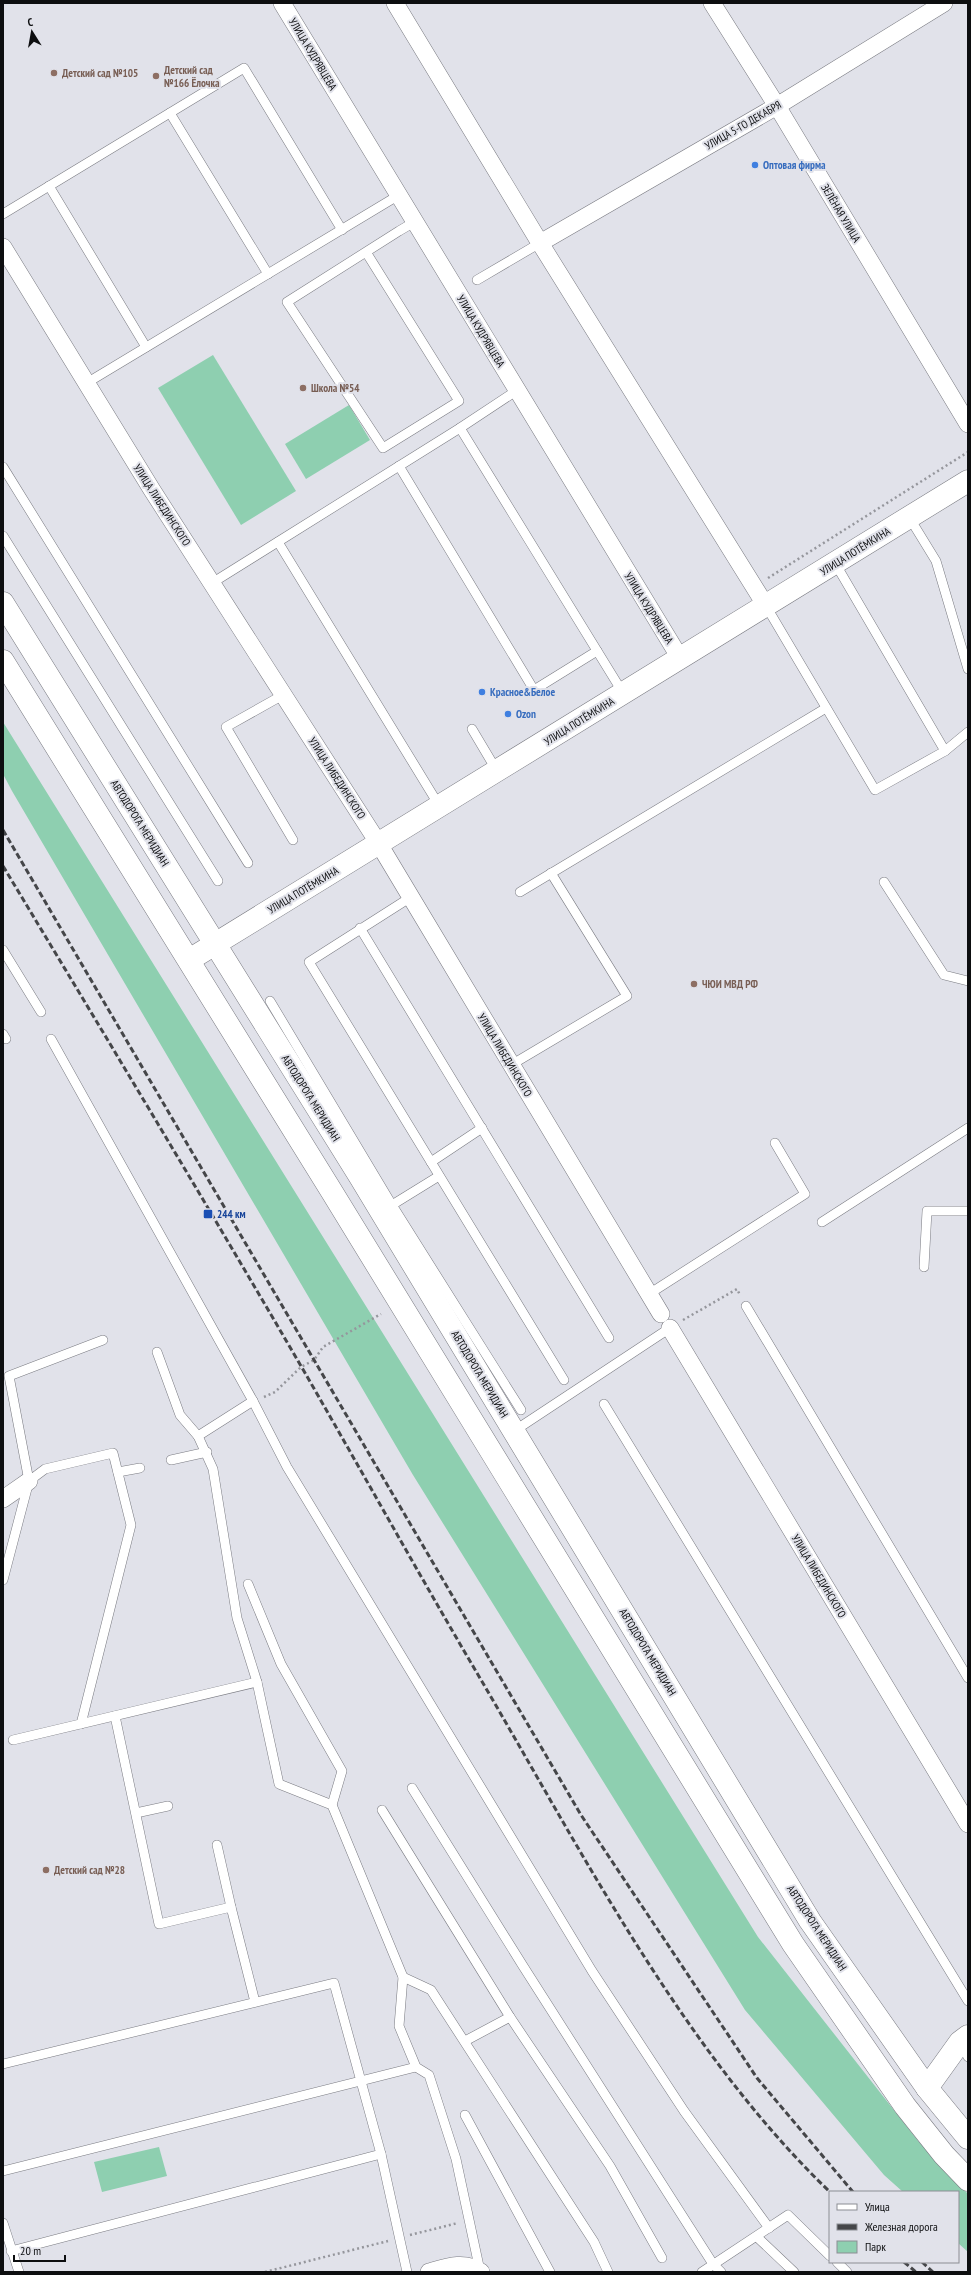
<svg xmlns="http://www.w3.org/2000/svg" width="971" height="2275" font-family="'PT Sans Narrow',sans-serif">
<style>
.green{fill:#8ecfb0}
.lines{fill:none;stroke-linecap:round;stroke-linejoin:round}
.lane-casing{stroke:#7a7b82;stroke-width:10}
.street-casing{stroke:#7a7b82;stroke-width:18}
.secondary-casing{stroke:#7a7b82;stroke-width:23}
.primary-casing{stroke:#7a7b82;stroke-width:23}
.path{stroke:#95969c;stroke-width:2.5;stroke-dasharray:2 3;stroke-linecap:butt}
.lane{stroke:#fff;stroke-width:9}
.street{stroke:#fff;stroke-width:17}
.secondary{stroke:#fff;stroke-width:22}
.primary{stroke:#fff;stroke-width:22}
.rail{stroke:#454649;stroke-width:3;stroke-dasharray:6 3;stroke-linecap:butt}
.education-dot{fill:#8d6e63;stroke:#e1e2ea;stroke-width:1.5}
.shop-dot{fill:#3f7fe0;stroke:#e1e2ea;stroke-width:1.5}
.transit-dot{fill:#1a4fb4;stroke:#e1e2ea;stroke-width:1.5}
.labels{text-anchor:middle;dominant-baseline:central;stroke-width:4;stroke-linejoin:round;paint-order:stroke}
.street-label{font-size:11px;fill:#0d0e10;stroke:#e1e2ea}
.education-label{font-size:11px;font-weight:bold;fill:#785e54;stroke:#e1e2ea;text-anchor:start}
.shop-label{font-size:11px;font-weight:bold;fill:#366cbe;stroke:#e1e2ea;text-anchor:start}
.transit-label{font-size:11px;font-weight:bold;fill:#164399;stroke:#e1e2ea;text-anchor:start}
</style>
<rect width="100%" height="100%" fill="#e1e2ea"/>
<g class="green">
<path d="M 213,355 L 296,491 L 241,525 L 158,388 Z"/>
<path d="M 349,405 L 370,440 L 306,479 L 285,444 Z"/>
<path d="M 3,722 L 758,1937 L 919,2142 L 968,2194 L 968,2252 L 958,2243 L 958,2192 L 903,2192 L 884,2175 L 745,2010 L 413,1475 L 12,791 L 3,774 Z"/>
<path d="M 159,2147 L 167,2176 L 102,2192 L 94,2162 Z"/>
</g>
<g class="lines">
<defs>
<g id="lane">
<path d="M 170,113 L 268,274"/>
<path d="M 49,186 L 146,347"/>
<path d="M 3,214 L 244,68 L 342,230"/>
<path d="M 366,252 L 459,401 L 383,448 L 287,302 L 399,231 L 416,221"/>
<path d="M 477,280 L 540,243"/>
<path d="M 85,384 L 399,195"/>
<path d="M 460,428 L 623,693"/>
<path d="M 399,466 L 534,690 L 597,651"/>
<path d="M 3,467 L 248,863"/>
<path d="M 909,517 L 936,561 L 968,669"/>
<path d="M 3,536 L 218,881"/>
<path d="M 278,542 L 440,807"/>
<path d="M 212,583 L 460,428 L 516,391"/>
<path d="M 766,606 L 875,790 L 945,751 L 835,563"/>
<path d="M 283,695 L 226,727 L 293,840"/>
<path d="M 472,729 L 497,771"/>
<path d="M 945,751 L 968,732"/>
<path d="M 884,882 L 944,975 L 968,981"/>
<path d="M 520,892 L 826,708"/>
<path d="M 411,897 L 309,962 L 564,1380"/>
<path d="M 360,928 L 609,1338"/>
<path d="M 3,950 L 41,1012"/>
<path d="M 270,1001 L 392,1205 L 521,1410"/>
<path d="M 3,1034 L 6,1039"/>
<path d="M 51,1039 L 253,1401 L 287,1467 L 592,1971 L 684,2111 L 769,2228"/>
<path d="M 511,1065 L 627,996 L 551,873"/>
<path d="M 431,1162 L 482,1128"/>
<path d="M 392,1205 L 439,1176"/>
<path d="M 822,1222 L 968,1128"/>
<path d="M 924,1267 L 927,1211 L 968,1211"/>
<path d="M 649,1294 L 805,1194 L 775,1143"/>
<path d="M 746,1306 L 968,1678"/>
<path d="M 157,1352 L 180,1415 L 198,1436 L 213,1469 L 237,1618 L 257,1682 L 279,1784 L 332,1805 L 403,1977 L 399,2026 L 416,2067 L 429,2075 L 456,2159 L 480,2271"/>
<path d="M 604,1404 L 968,2001"/>
<path d="M 514,1431 L 670,1328"/>
<path d="M 198,1436 L 253,1401"/>
<path d="M 171,1460 L 207,1452"/>
<path d="M 118,1472 L 140,1468"/>
<path d="M 29,1481 L 45,1469 L 113,1453 L 131,1525 L 81,1724"/>
<path d="M 3,1580 L 29,1481 L 9,1376 L 103,1340"/>
<path d="M 248,1584 L 281,1664 L 342,1771 L 332,1805"/>
<path d="M 115,1716 L 159,1924 L 231,1907 L 255,2002"/>
<path d="M 13,1740 L 257,1682"/>
<path d="M 412,1788 L 523,1966 L 713,2264 L 721,2272"/>
<path d="M 382,1810 L 510,2017 L 610,2166 L 662,2258"/>
<path d="M 136,1813 L 168,1806"/>
<path d="M 217,1845 L 231,1907"/>
<path d="M 403,1977 L 431,1990 L 594,2242 L 608,2272"/>
<path d="M 465,2041 L 510,2017"/>
<path d="M 960,2042 L 968,2057"/>
<path d="M 3,2064 L 334,1983 L 381,2154 L 407,2272"/>
<path d="M 465,2115 L 550,2272"/>
<path d="M 3,2171 L 416,2067"/>
<path d="M 3,2223 L 19,2272"/>
<path d="M 757,2237 L 794,2272"/>
<path d="M 11,2251 L 381,2154"/>
<path d="M 837,2262 L 847,2272"/>
<path d="M 702,2272 L 788,2215 L 830,2256"/>
</g>
<g id="street">
<path d="M 282,3 L 680,658"/>
<path d="M 395,3 L 540,243 L 766,606"/>
<path d="M 712,3 L 777,106 L 968,424"/>
<path d="M 540,243 L 777,106 L 944,3"/>
<path d="M 3,247 L 152,490 L 379,844 L 661,1314"/>
<path d="M 670,1328 L 968,1824"/>
<path d="M 3,1499 L 29,1481"/>
<path d="M 429,2272 C 446,2267 465,2260 481,2272"/>
</g>
<g id="secondary">
<path d="M 189,960 L 968,481"/>
<path d="M 927,2088 L 960,2042 L 968,2036"/>
</g>
<g id="primary">
<path d="M 3,603 L 360,1177 L 810,1921 L 927,2088 L 968,2138"/>
<path d="M 3,661 L 332,1192 L 793,1944 L 905,2106 L 944,2155 L 968,2180"/>
</g>
</defs>
<use href="#lane" class="lane-casing"/>
<use href="#street" class="street-casing"/>
<use href="#secondary" class="secondary-casing"/>
<use href="#primary" class="primary-casing"/>
<g class="path">
<path d="M 768,578 L 968,452"/>
<path d="M 683,1320 L 737,1289 L 740,1295"/>
<path d="M 264,1397 L 275,1392 L 301,1367 L 314,1360 L 323,1347 L 381,1314"/>
<path d="M 410,2235 L 458,2223"/>
<path d="M 265,2272 L 388,2241"/>
</g>
<use href="#lane" class="lane"/>
<use href="#street" class="street"/>
<use href="#secondary" class="secondary"/>
<use href="#primary" class="primary"/>
<g class="rail">
<path d="M 3,830 L 581,1815 L 757,2078 L 853,2192"/>
<path d="M 3,866 C 103,1032 203,1198 301,1366 C 360,1468 417,1571 477,1673 C 580,1848 683,2051 830,2192"/>
<path d="M 904,2262 L 916,2272"/>
<path d="M 922,2262 L 933,2272"/>
</g>
</g>
<g class="education-dot">
<circle cx="54" cy="73" r="4"/>
<circle cx="156" cy="76" r="4"/>
<circle cx="303" cy="388" r="4"/>
<circle cx="694" cy="984" r="4"/>
<circle cx="46" cy="1870" r="4"/>
</g>
<g class="shop-dot">
<circle cx="755" cy="165" r="4"/>
<circle cx="482" cy="692" r="4"/>
<circle cx="508" cy="714" r="4"/>
</g>
<rect class="transit-dot" x="203" y="1209" width="10" height="10" rx="2"/>
<g class="labels">
<g class="street-label">
<text transform="translate(313 54) rotate(59)">УЛИЦА КУДРЯВЦЕВА</text>
<text transform="translate(743 125) rotate(-30)">УЛИЦА 5-ГО ДЕКАБРЯ</text>
<text transform="translate(841 213) rotate(59)">ЗЕЛЁНАЯ УЛИЦА</text>
<text transform="translate(481 331) rotate(59)">УЛИЦА КУДРЯВЦЕВА</text>
<text transform="translate(162 505) rotate(57)">УЛИЦА ЛИБЕДИНСКОГО</text>
<text transform="translate(855 551) rotate(-32)">УЛИЦА ПОТЁМКИНА</text>
<text transform="translate(649 608) rotate(58)">УЛИЦА КУДРЯВЦЕВА</text>
<text transform="translate(579 721) rotate(-32)">УЛИЦА ПОТЁМКИНА</text>
<text transform="translate(337 778) rotate(57)">УЛИЦА ЛИБЕДИНСКОГО</text>
<text transform="translate(140 823) rotate(58)">АВТОДОРОГА МЕРИДИАН</text>
<text transform="translate(303 890) rotate(-31)">УЛИЦА ПОТЁМКИНА</text>
<text transform="translate(505 1055) rotate(59)">УЛИЦА ЛИБЕДИНСКОГО</text>
<text transform="translate(311 1098) rotate(58)">АВТОДОРОГА МЕРИДИАН</text>
<text transform="translate(480 1374) rotate(59)">АВТОДОРОГА МЕРИДИАН</text>
<text transform="translate(819 1576) rotate(59)">УЛИЦА ЛИБЕДИНСКОГО</text>
<text transform="translate(648 1652) rotate(59)">АВТОДОРОГА МЕРИДИАН</text>
<text transform="translate(817 1928) rotate(57)">АВТОДОРОГА МЕРИДИАН</text>
</g>
<g class="education-label">
<text x="164" y="70">Детский сад<tspan x="164" dy="13">№166 Ёлочка</tspan></text>
<text x="62" y="73">Детский сад №105</text>
<text x="311" y="388">Школа №54</text>
<text x="702" y="984">ЧЮИ МВД РФ</text>
<text x="54" y="1870">Детский сад №28</text>
</g>
<g class="shop-label">
<text x="763" y="165">Оптовая фирма</text>
<text x="490" y="692">Красное&amp;Белое</text>
<text x="516" y="714">Ozon</text>
</g>
<g class="transit-label">
<text x="217" y="1214">244 км</text>
</g>
</g>
<rect width="971" height="2275" fill="none" stroke="#0d0e10" stroke-width="8"/>
<rect x="829" y="2191" width="130" height="72" fill="#e1e2ea" stroke="#8c8d93"/>
<rect x="837" y="2204" width="20" height="6" fill="#ffffff" stroke="#8c8d93"/>
<text x="865" y="2211" font-size="12" fill="#0d0e10">Улица</text>
<rect x="837" y="2224" width="20" height="6" fill="#454649" stroke="#8c8d93"/>
<text x="865" y="2231" font-size="12" fill="#0d0e10">Железная дорога</text>
<rect x="837" y="2241" width="20" height="12" fill="#8ecfb0" stroke="#8c8d93"/>
<text x="865" y="2251" font-size="12" fill="#0d0e10">Парк</text>
<g transform="translate(32 32) rotate(349)" stroke="#e1e2ea" stroke-width="3" paint-order="stroke">
<path d="M0-3L7 15L0 10L-7 15Z" fill="#0d0e10"/>
<text y="-6" font-size="11" font-weight="bold" text-anchor="middle" fill="#0d0e10">С</text>
</g>
<path d="M14 2255v6h51v-6" fill="none" stroke="#0d0e10" stroke-width="2"/>
<text x="20" y="2255" font-size="12" fill="#0d0e10" stroke="#e1e2ea" stroke-width="3" paint-order="stroke">20 m</text>
</svg>
